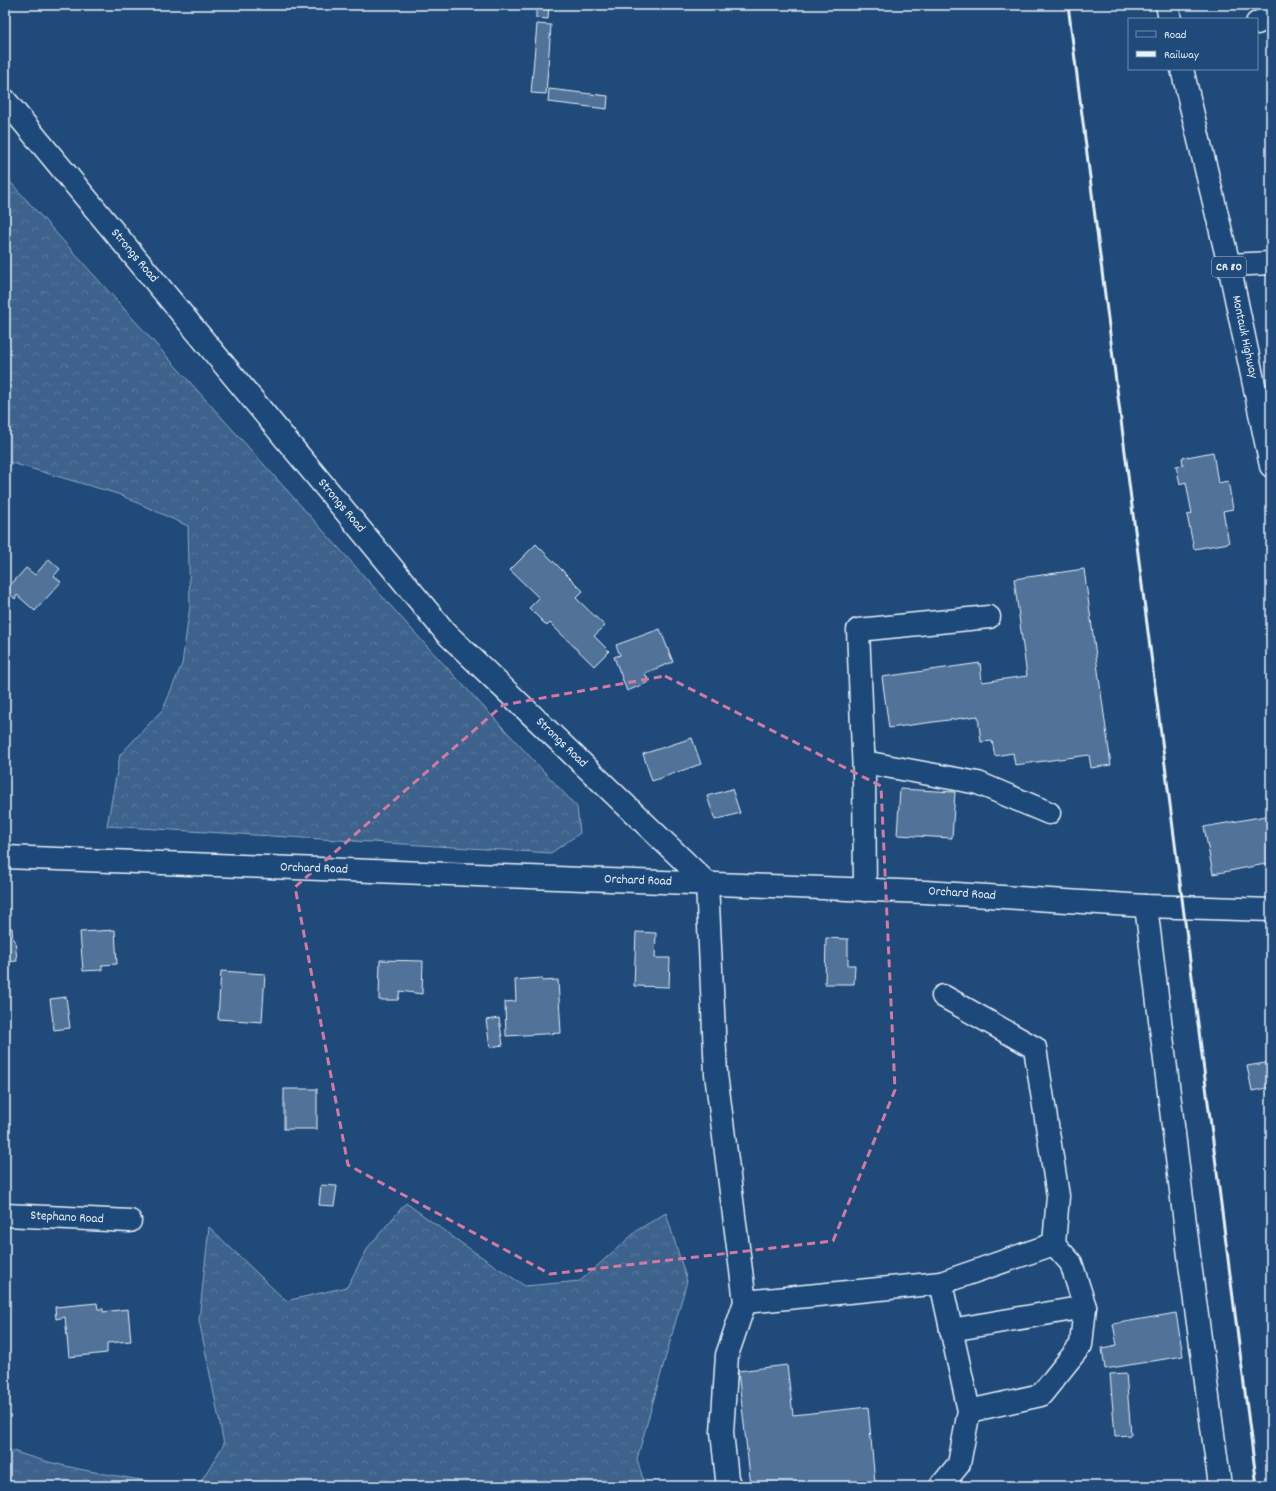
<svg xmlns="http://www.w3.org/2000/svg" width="1276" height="1491" font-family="Dekko,sans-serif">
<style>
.forest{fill:url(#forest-crowns);stroke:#92aac2}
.building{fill:#517399;stroke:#e8f1f8}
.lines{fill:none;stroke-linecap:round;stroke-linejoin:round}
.minor-casing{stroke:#e8f1f8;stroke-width:25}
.major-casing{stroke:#e8f1f8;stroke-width:25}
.minor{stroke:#1f4a7a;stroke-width:22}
.major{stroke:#1f4a7a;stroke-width:22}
.rail{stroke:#e8f1f8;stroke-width:3}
.marked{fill:none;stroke:#d37aa2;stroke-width:3;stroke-dasharray:8 5;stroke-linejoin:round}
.labels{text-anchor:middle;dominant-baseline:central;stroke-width:4;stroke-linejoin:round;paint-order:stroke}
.shield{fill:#1f4a7a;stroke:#acbfd2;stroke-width:1}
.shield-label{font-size:12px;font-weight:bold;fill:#e8f1f8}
.street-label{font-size:13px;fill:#e8f1f8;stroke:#1f4a7a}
</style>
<defs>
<pattern id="forest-crowns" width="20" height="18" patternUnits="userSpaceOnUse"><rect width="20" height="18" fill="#3c628c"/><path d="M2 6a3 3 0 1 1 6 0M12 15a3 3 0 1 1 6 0" fill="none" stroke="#58799d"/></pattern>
</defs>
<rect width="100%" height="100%" fill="#1f4a7a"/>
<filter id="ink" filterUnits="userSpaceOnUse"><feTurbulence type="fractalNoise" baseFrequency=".025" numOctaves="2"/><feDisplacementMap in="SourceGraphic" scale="8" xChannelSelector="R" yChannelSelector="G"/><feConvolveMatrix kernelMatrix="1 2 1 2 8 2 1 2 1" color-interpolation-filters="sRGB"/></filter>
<g filter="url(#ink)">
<g class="forest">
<path d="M 5,176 L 424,643 L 577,807 L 580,833 L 551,853 L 107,826 L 120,755 L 163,709 L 182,664 L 190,606 L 188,526 L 118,494 L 5,461 Z"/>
<path d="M 406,1203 L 464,1245 L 525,1286 L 580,1281 L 639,1229 L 666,1213 L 687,1281 L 637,1459 L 645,1486 L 198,1486 L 224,1444 L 199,1320 L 209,1227 L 286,1301 L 347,1287 L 369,1246 Z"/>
<path d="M 5,1448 C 59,1469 120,1476 178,1486 L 5,1486 Z"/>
</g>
<g class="building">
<path d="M 536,5 L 549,5 L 548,19 L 536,18 Z"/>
<path d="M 537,24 L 551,25 L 546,94 L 531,93 Z"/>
<path d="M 549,89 L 608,96 L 607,109 L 548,102 Z"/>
<path d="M 1213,452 L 1218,483 L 1228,481 L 1233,509 L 1223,511 L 1229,543 L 1194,549 L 1187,515 L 1192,514 L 1186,482 L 1180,484 L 1176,466 L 1183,465 L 1182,458 Z"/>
<path d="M 536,544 L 583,591 L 576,598 L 605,626 L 594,636 L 609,651 L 594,666 L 550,623 L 547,626 L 529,608 L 539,598 L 510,570 Z"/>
<path d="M 49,559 L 60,569 L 54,576 L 61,582 L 35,611 L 17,595 L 15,599 L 6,590 L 26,568 L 35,575 Z"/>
<path d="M 1084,569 L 1111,765 L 1091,768 L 1089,755 L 1015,765 L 1013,753 L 995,756 L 992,741 L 981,742 L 978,716 L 889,728 L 882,677 L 980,663 L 982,682 L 1027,676 L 1014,579 Z"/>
<path d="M 660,629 L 673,662 L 645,673 L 649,682 L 627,691 L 614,657 L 620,655 L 616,645 Z"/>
<path d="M 692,738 L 701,764 L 652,781 L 643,754 Z"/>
<path d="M 732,789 L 740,813 L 715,820 L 707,796 Z"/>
<path d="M 900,789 L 955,792 L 952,838 L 897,835 Z"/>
<path d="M 1271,815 L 1271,850 L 1268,851 L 1271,863 L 1213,874 L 1204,827 Z"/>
<path d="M 5,928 L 12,928 L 13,940 L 15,940 L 17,961 L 6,962 L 7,981 L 5,981 Z"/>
<path d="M 115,930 L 117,964 L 102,965 L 102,970 L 83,971 L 80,932 Z"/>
<path d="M 636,932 L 656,933 L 655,958 L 670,958 L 669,987 L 634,986 Z"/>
<path d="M 826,938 L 848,939 L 848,965 L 855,965 L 854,984 L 825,984 Z"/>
<path d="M 380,960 L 423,961 L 422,994 L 400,991 L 398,1000 L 379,1000 Z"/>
<path d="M 221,971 L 265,974 L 262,1022 L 218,1019 Z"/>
<path d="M 542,978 L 542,981 L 558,980 L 561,1033 L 506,1036 L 505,1002 L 516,1001 L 515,980 Z"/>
<path d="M 66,997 L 70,1028 L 54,1030 L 50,999 Z"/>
<path d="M 499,1018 L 503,1045 L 490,1047 L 486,1020 Z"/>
<path d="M 1271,1062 L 1271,1087 L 1252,1091 L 1247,1066 Z"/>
<rect x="284" y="1089" width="33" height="40"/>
<path d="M 321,1185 L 337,1186 L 334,1206 L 319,1205 Z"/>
<path d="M 97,1303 L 98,1309 L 103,1309 L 103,1312 L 128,1309 L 131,1341 L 107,1343 L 107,1353 L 69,1357 L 65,1317 L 56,1319 L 55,1307 Z"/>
<path d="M 1176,1313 L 1183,1356 L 1105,1369 L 1102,1348 L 1117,1345 L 1113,1324 Z"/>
<path d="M 787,1365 L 793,1415 L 868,1407 L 875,1482 L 836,1486 L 751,1486 L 738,1371 Z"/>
<path d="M 1126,1373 L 1131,1435 L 1115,1436 L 1110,1374 Z"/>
</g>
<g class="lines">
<defs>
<g id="minor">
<path d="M 1257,23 L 1271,16"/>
<path d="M 5,100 L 446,633 L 707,883 L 716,1074 L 745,1302 L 727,1355 L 722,1432 L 727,1479 L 730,1486"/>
<path d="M 1229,265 L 1271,263"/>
<path d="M 864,762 L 978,783 L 1049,813"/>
<path d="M 5,857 L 925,892 L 1146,906 L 1271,910"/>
<path d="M 865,890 L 864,775 L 858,630 L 989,617"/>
<path d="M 1146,906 L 1190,1264 L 1220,1486"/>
<path d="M 5,1215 L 130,1221"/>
<path d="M 941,1283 L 1054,1244 L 1058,1196 L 1035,1048 L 943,996"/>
<path d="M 745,1302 L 941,1283 L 969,1411 L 959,1464 L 941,1486"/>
<path d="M 951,1330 L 1085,1307"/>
<path d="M 969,1411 L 1041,1395 L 1081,1345 L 1085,1307 L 1071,1263 L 1054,1244"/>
</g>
<g id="major">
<path d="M 1167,5 L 1170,19"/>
<path d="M 1182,69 L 1229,265 L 1271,466"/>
</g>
</defs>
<use href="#minor" class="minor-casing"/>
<use href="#major" class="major-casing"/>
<use href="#minor" class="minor"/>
<use href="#major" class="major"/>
<path class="rail" d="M 1068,5 L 1257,1486"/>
</g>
</g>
<path class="marked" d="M 665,676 L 881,786 L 895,1090 L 833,1241 L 550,1274 L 348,1165 L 295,887 L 503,705 Z"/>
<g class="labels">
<rect class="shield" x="1212" y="257" width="34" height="20" rx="3"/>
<g class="shield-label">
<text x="1229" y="267">CR 80</text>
</g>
<g class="street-label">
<text transform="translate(134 256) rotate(50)">Strongs Road</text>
<text transform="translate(1244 337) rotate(78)">Montauk Highway</text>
<text transform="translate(341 506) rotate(50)">Strongs Road</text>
<text transform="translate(561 743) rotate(44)">Strongs Road</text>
<text transform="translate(314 869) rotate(2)">Orchard Road</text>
<text transform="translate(638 881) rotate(2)">Orchard Road</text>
<text transform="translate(962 894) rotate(4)">Orchard Road</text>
<text transform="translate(67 1218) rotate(3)">Stephano Road</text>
</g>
</g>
<rect width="1276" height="1491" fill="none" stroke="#1f4a7a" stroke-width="20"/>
<rect x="10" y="10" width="1256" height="1471" fill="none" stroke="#e8f1f8" stroke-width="1.5" filter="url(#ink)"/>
<rect x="1128" y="18" width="130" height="52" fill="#1f4a7a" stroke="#6f8dac"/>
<rect x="1136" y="31" width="20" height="6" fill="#1f4a7a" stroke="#6f8dac"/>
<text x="1164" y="38" font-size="12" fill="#e8f1f8">Road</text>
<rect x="1136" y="51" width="20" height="6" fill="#e8f1f8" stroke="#6f8dac"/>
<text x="1164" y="58" font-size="12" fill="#e8f1f8">Railway</text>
</svg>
